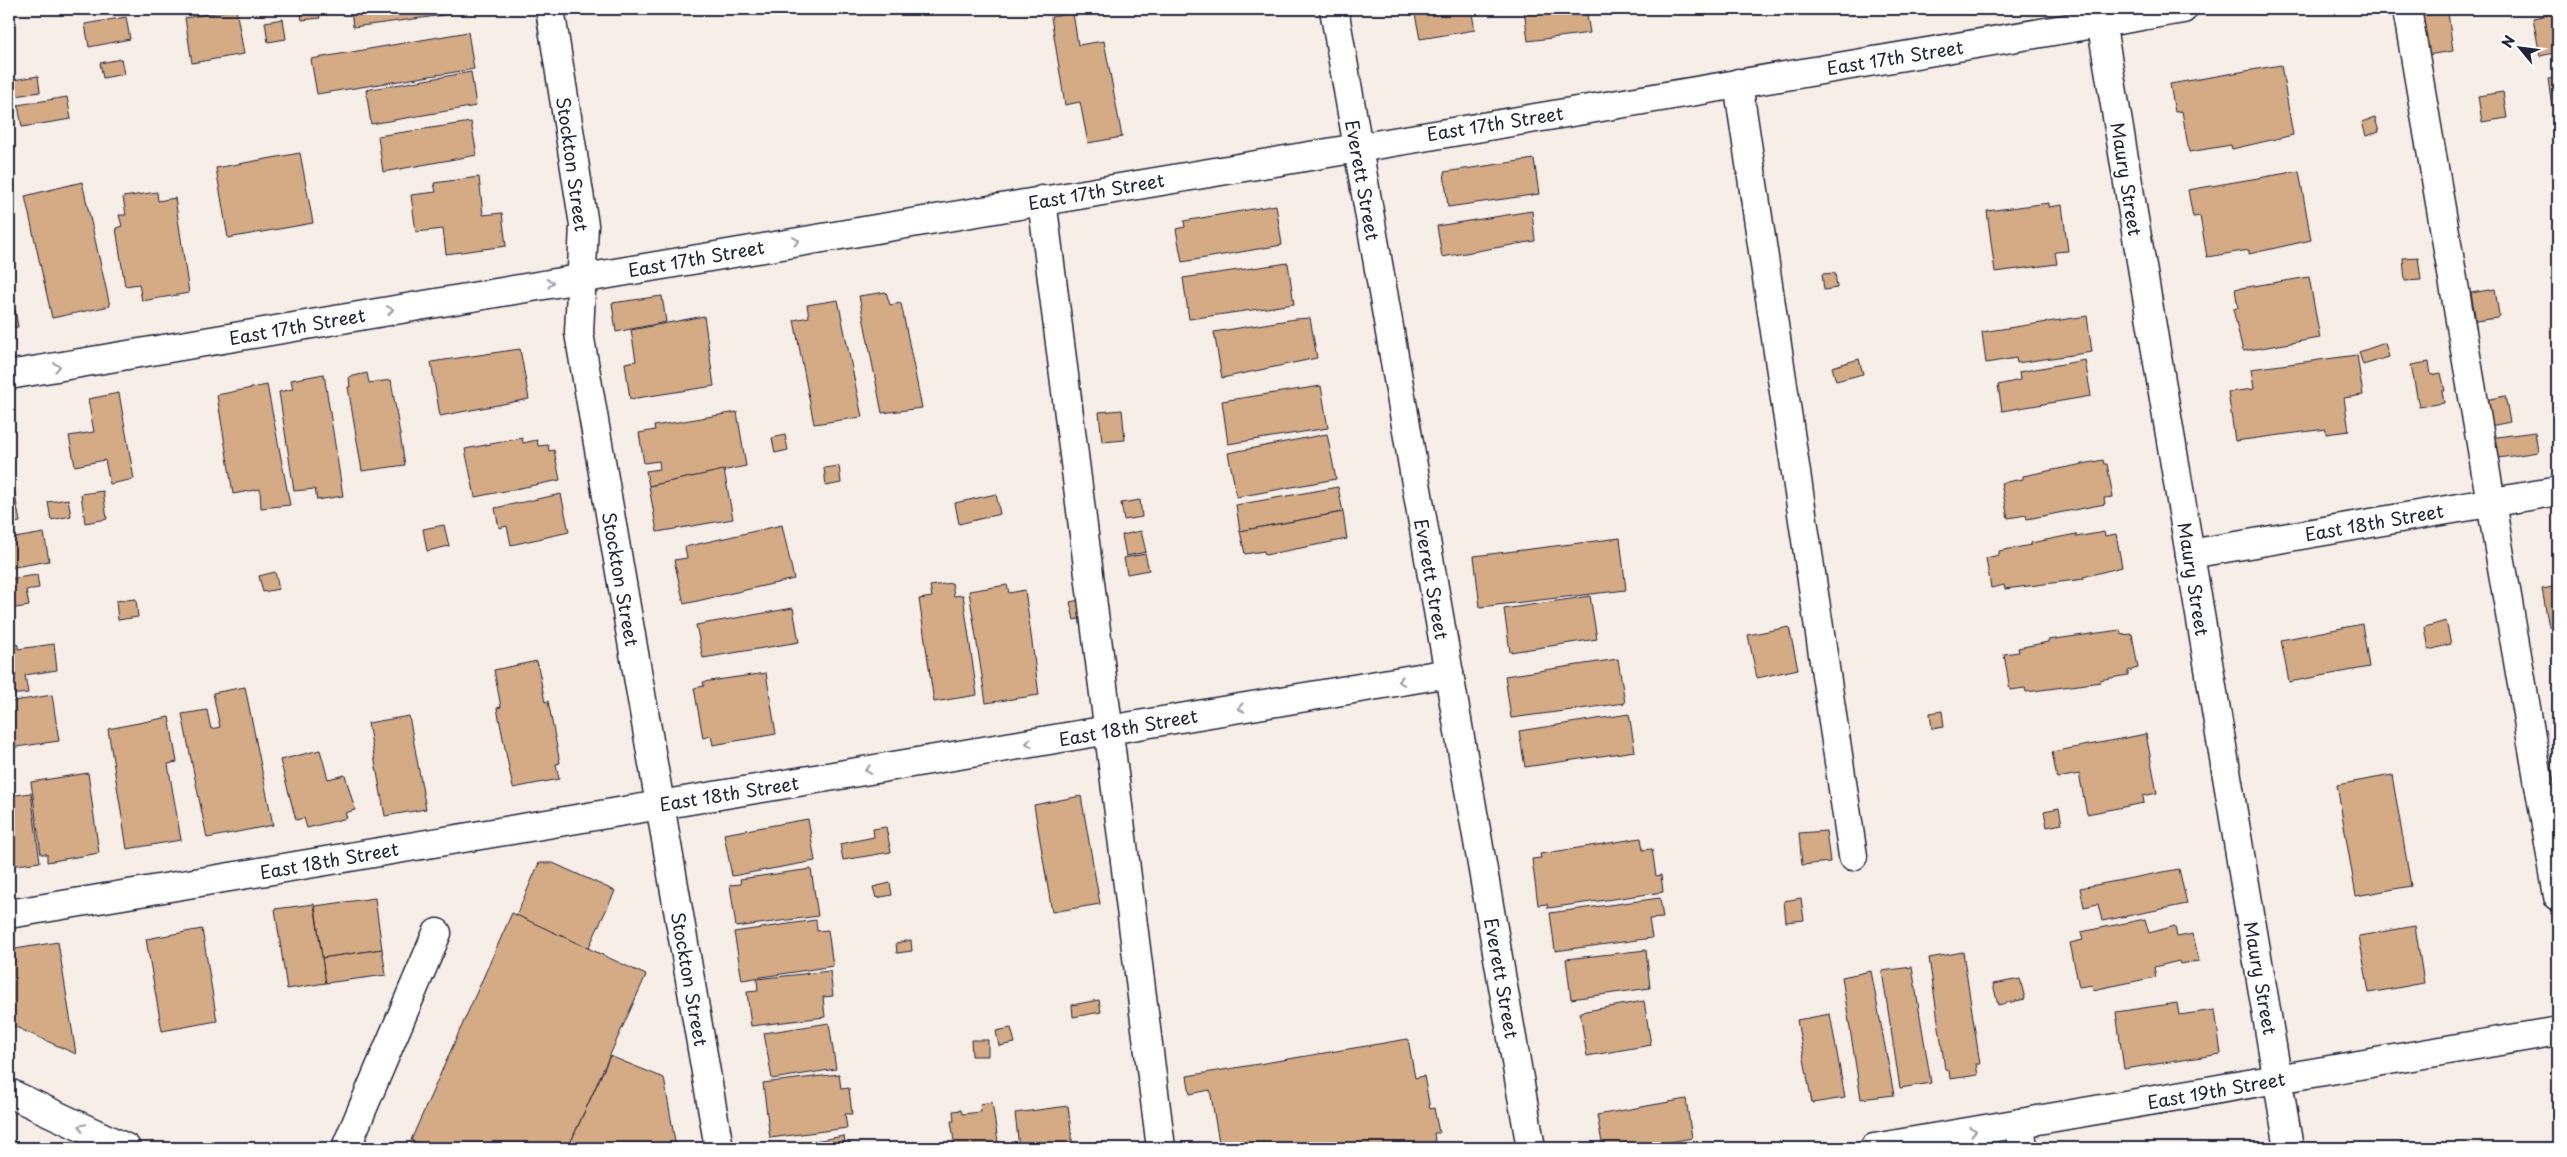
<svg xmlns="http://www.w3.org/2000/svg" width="2567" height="1157" font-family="'Playpen Sans',sans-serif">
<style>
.building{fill:#d4ab85;stroke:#22223b}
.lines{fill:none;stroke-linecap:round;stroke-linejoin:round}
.minor-casing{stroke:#22223b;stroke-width:31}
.major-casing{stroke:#22223b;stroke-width:31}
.minor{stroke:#fff;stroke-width:28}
.major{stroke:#fff;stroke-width:28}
.oneway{stroke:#9c9ca7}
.labels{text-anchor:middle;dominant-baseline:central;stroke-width:4.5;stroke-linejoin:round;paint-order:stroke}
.street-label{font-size:18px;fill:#22223b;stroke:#fff}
</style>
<rect width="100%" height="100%" fill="#f6eee7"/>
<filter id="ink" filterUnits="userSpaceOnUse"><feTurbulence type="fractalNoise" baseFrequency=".02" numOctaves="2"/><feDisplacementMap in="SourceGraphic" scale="10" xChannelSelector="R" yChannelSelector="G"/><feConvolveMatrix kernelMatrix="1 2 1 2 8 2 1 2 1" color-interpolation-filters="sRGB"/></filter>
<g filter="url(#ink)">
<g class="building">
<path d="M 236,9 L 244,54 L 192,63 L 185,18 Z"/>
<path d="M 300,9 L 318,9 L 320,18 L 302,20 Z"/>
<path d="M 351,9 L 451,9 L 452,14 L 353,27 Z"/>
<path d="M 1414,9 L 1471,9 L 1475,30 L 1420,39 Z"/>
<path d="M 1524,9 L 1586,9 L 1590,33 L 1528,41 Z"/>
<path d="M 2547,9 L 2558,9 L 2558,52 L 2540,56 L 2533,18 L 2548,15 Z"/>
<path d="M 2448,12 L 2453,51 L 2427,55 L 2422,16 Z"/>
<path d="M 1073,13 L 1078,45 L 1104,41 L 1122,137 L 1088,143 L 1080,102 L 1065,105 L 1051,17 Z"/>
<path d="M 126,17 L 130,39 L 89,47 L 85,24 Z"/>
<path d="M 283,19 L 286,39 L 268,42 L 265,22 Z"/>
<path d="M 468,32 L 474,69 L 317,94 L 311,59 Z"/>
<path d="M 121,59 L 124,74 L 103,78 L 100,63 Z"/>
<path d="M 2281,65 L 2293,135 L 2232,149 L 2231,145 L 2189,152 L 2182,111 L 2175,112 L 2170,84 Z"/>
<path d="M 471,72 L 476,106 L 371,124 L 366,90 Z"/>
<path d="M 38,76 L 40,92 L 16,96 L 13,80 Z"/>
<path d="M 2558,78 L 2558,125 L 2555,126 L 2548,79 Z"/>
<path d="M 2503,92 L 2507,118 L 2482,122 L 2478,96 Z"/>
<path d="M 67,97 L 71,119 L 22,127 L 18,105 Z"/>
<path d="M 2375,118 L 2379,132 L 2366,136 L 2362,122 Z"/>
<path d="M 471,122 L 477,155 L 383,172 L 378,136 Z"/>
<path d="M 300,153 L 313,223 L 228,238 L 216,168 Z"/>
<path d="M 1534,159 L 1539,194 L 1448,207 L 1444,172 Z"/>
<path d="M 2299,171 L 2311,240 L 2249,254 L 2249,250 L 2207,257 L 2200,216 L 2193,217 L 2188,190 Z"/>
<path d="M 479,177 L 483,215 L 502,213 L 506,246 L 446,254 L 443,229 L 416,232 L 411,195 L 436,192 L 434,183 Z"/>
<path d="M 82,182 L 110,306 L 52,318 L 25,196 Z"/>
<path d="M 157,192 L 158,201 L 175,198 L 189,293 L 142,301 L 139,284 L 125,286 L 116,228 L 122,226 L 119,215 L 126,215 L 123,197 Z"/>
<path d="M 2049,203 L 2049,207 L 2062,205 L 2068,251 L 2055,252 L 2057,264 L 1995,272 L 1987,211 Z"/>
<path d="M 1276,205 L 1282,245 L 1182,262 L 1176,229 L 1185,227 L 1184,221 Z"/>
<path d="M 1532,211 L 1535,241 L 1442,257 L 1437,226 Z"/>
<path d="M 2418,257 L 2421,280 L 2405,281 L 2403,258 Z"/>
<path d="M 1288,263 L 1294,304 L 1189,319 L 1183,278 Z"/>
<path d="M 1835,273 L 1837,288 L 1824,290 L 1822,274 Z"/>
<path d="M 2309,277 L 2320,338 L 2243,351 L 2233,309 L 2238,308 L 2235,289 Z"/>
<path d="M 2495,289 L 2499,315 L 2497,318 L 2476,321 L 2471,293 Z"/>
<path d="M 886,292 L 890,305 L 901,303 L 922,408 L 882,413 L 859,296 Z"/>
<path d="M 662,296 L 666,322 L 616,332 L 612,303 Z"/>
<path d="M 838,300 L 862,417 L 814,424 L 794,320 L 809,317 L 807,305 Z"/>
<path d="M 15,309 L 18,327 L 9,328 L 9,310 Z"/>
<path d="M 704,316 L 714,386 L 630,399 L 625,363 L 636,361 L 631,330 Z"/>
<path d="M 2087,316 L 2092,352 L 2017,363 L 2016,358 L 1986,363 L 1982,332 Z"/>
<path d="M 1310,318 L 1317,358 L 1222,378 L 1214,332 L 1295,319 Z"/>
<path d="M 2385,343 L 2389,357 L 2363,365 L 2359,352 Z"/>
<path d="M 520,349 L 529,399 L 440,416 L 431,362 Z"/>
<path d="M 2357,355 L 2363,395 L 2344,398 L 2349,431 L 2326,434 L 2326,429 L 2235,441 L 2228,392 L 2254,389 L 2251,369 Z"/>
<path d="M 1859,359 L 1863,374 L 1836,381 L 1832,367 Z"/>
<path d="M 2085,360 L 2091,396 L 2002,411 L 1998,385 L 2020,380 L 2019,372 Z"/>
<path d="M 2429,362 L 2431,375 L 2441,373 L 2445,391 L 2442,391 L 2444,403 L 2419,407 L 2411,365 Z"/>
<path d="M 367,373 L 369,383 L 391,380 L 405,465 L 362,471 L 348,387 L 350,387 L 349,377 Z"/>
<path d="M 324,374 L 343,496 L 317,500 L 315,489 L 294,491 L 279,392 L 293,389 L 291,380 Z"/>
<path d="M 267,385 L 290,505 L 261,508 L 260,489 L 233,494 L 217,395 Z"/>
<path d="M 1321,386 L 1328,428 L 1228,444 L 1222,401 Z"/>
<path d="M 119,393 L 134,479 L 110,484 L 105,460 L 75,466 L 69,436 L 94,432 L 88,399 Z"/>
<path d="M 2505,396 L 2510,422 L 2490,426 L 2485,400 Z"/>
<path d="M 1122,410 L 1125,440 L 1102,442 L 1099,412 Z"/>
<path d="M 737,412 L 746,466 L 649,486 L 646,471 L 660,469 L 659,461 L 644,463 L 639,433 L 655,430 L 654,426 Z"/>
<path d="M 2535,432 L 2538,452 L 2492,459 L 2489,438 Z"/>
<path d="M 1327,434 L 1336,479 L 1237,497 L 1228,453 Z"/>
<path d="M 785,435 L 788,450 L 775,453 L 772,438 Z"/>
<path d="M 522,438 L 523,443 L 537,440 L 538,446 L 548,445 L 549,451 L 554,450 L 560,480 L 475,497 L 465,449 Z"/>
<path d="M 2103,460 L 2104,464 L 2107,464 L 2113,497 L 2104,498 L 2105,504 L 2027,519 L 2026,515 L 2008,518 L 2001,483 L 2023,479 L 2023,476 Z"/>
<path d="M 839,466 L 841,483 L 826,486 L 824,468 Z"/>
<path d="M 724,470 L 733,519 L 657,532 L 649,486 Z"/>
<path d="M 11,473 L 20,522 L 9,524 L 9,474 Z"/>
<path d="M 1338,487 L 1343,512 L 1240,531 L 1236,505 Z"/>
<path d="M 103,491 L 107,519 L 85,523 L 81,494 Z"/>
<path d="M 561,494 L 569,532 L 511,545 L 507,526 L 499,528 L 495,508 Z"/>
<path d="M 996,494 L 1000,514 L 959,524 L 955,503 Z"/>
<path d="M 68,499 L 71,516 L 51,520 L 48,502 Z"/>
<path d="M 1140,500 L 1142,517 L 1124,520 L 1121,503 Z"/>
<path d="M 1343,512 L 1347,539 L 1265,555 L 1264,551 L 1245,554 L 1240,531 Z"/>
<path d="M 444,525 L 449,546 L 427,551 L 423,529 Z"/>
<path d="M 782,525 L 794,579 L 684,604 L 674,560 L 687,558 L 685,547 Z"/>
<path d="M 1141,531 L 1146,552 L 1126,556 L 1122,535 Z"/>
<path d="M 2104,532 L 2105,536 L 2116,534 L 2122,567 L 2083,577 L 2084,579 L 2005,589 L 2004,585 L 1991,588 L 1986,558 L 1999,555 L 1999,551 L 2031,545 L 2031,543 L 2076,534 L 2076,537 Z"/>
<path d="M 44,533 L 49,561 L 9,568 L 9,539 Z"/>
<path d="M 1620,538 L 1626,590 L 1480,607 L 1474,556 Z"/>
<path d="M 1145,554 L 1149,570 L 1127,574 L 1124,558 Z"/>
<path d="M 275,572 L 279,589 L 263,592 L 259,576 Z"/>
<path d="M 37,575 L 39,588 L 26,590 L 29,606 L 9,609 L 9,579 Z"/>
<path d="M 952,583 L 954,596 L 963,595 L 977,695 L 934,702 L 919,599 L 932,597 L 930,586 Z"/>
<path d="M 1007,585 L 1009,593 L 1025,590 L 1039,695 L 986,703 L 969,591 Z"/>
<path d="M 2558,586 L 2558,626 L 2549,627 L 2542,589 Z"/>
<path d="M 1590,596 L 1597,639 L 1510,652 L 1504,609 Z"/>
<path d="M 1089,598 L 1093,616 L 1074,620 L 1070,602 Z"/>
<path d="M 136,599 L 138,617 L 118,620 L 116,601 Z"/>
<path d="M 793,608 L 799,642 L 703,658 L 696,625 Z"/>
<path d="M 2446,621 L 2451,644 L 2429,650 L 2425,627 Z"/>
<path d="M 2362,624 L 2369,667 L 2289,682 L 2281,640 Z"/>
<path d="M 1789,627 L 1798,669 L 1757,678 L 1748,635 Z"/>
<path d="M 2120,630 L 2122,635 L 2132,634 L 2138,668 L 2128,671 L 2128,675 L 2099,680 L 2101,682 L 2026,692 L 2025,688 L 2010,690 L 2004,654 L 2019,652 L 2018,648 L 2048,642 L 2048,640 Z"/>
<path d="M 18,644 L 18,649 L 54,644 L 57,670 L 25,675 L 28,693 L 9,695 L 9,646 Z"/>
<path d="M 1618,659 L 1625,703 L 1511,718 L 1505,676 Z"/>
<path d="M 537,661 L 545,702 L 548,701 L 560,763 L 556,764 L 559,779 L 513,788 L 497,708 L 501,707 L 494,670 Z"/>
<path d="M 766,673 L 776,734 L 713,745 L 711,736 L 703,738 L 694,688 L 704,686 L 703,682 Z"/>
<path d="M 245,687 L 273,825 L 207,838 L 182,714 L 207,710 L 211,729 L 220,727 L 213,693 Z"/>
<path d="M 52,695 L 59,741 L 9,748 L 9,702 Z"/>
<path d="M 1942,711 L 1944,727 L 1932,729 L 1930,713 Z"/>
<path d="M 1629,714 L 1635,751 L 1525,767 L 1519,731 Z"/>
<path d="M 409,716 L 426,809 L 385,816 L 368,723 Z"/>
<path d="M 169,717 L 177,762 L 168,764 L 181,840 L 127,849 L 108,729 Z"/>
<path d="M 2146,734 L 2157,793 L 2143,796 L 2144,803 L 2087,814 L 2079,774 L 2057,778 L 2052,752 Z"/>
<path d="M 320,750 L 328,779 L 345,775 L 355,810 L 345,813 L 347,818 L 307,828 L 304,818 L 296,820 L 280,760 Z"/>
<path d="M 88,773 L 99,853 L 47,862 L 47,854 L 41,854 L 31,782 Z"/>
<path d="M 2392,775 L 2411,886 L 2356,896 L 2337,785 Z"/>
<path d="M 31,793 L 40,862 L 9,866 L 9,796 Z"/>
<path d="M 1081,796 L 1100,904 L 1052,912 L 1034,805 Z"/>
<path d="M 2059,808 L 2062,824 L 2047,827 L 2044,811 Z"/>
<path d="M 808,819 L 815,861 L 732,876 L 724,834 Z"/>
<path d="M 886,827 L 891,852 L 843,860 L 840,844 L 874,837 L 873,829 Z"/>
<path d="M 1826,831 L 1830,862 L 1802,865 L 1799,833 Z"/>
<path d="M 1641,838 L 1643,850 L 1652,849 L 1656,876 L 1661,875 L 1663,892 L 1548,908 L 1547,904 L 1538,905 L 1532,859 L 1541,858 L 1540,854 Z"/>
<path d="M 539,863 L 553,863 L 615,891 L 588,949 L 516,916 Z"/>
<path d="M 811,869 L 818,916 L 736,927 L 730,885 L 741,884 L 740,879 Z"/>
<path d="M 2179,869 L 2187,904 L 2102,921 L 2098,904 L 2084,907 L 2080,888 Z"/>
<path d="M 890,883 L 892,895 L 876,898 L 873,887 Z"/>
<path d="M 375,898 L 382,949 L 322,958 L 315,906 Z"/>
<path d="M 1660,898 L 1663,918 L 1649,919 L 1652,938 L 1555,951 L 1550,913 Z"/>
<path d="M 1801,898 L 1804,920 L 1786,922 L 1784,901 Z"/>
<path d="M 314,904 L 326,983 L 287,989 L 275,909 Z"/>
<path d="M 512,913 L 646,975 L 568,1148 L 429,1148 L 411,1140 Z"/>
<path d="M 2145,919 L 2149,933 L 2175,926 L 2177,937 L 2193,934 L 2199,961 L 2180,964 L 2179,961 L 2154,967 L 2156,977 L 2093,990 L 2092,985 L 2079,987 L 2070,943 L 2083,940 L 2081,932 Z"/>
<path d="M 816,920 L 817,931 L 828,930 L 833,966 L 742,980 L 734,932 Z"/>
<path d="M 2415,926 L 2424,983 L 2369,993 L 2359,936 Z"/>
<path d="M 202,929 L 217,1021 L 162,1031 L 146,939 Z"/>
<path d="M 911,940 L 912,951 L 897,953 L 896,943 Z"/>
<path d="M 58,942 L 76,1054 L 9,1024 L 9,950 Z"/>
<path d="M 382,949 L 386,975 L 326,983 L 322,958 Z"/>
<path d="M 1646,950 L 1650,988 L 1571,999 L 1566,959 Z"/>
<path d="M 1963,952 L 1980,1064 L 1976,1064 L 1978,1075 L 1950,1079 L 1949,1070 L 1945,1069 L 1929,958 Z"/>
<path d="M 1912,967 L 1931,1083 L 1900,1088 L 1882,971 Z"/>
<path d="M 830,971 L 833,996 L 823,997 L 825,1017 L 751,1026 L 747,992 L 758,991 L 757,979 Z"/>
<path d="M 1871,971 L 1894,1095 L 1861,1099 L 1842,977 Z"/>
<path d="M 2020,979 L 2025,999 L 1998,1005 L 1993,984 Z"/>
<path d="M 1099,1000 L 1101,1012 L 1073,1017 L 1072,1005 Z"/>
<path d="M 1644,1001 L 1651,1045 L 1587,1056 L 1580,1012 Z"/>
<path d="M 2177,1003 L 2179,1015 L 2215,1010 L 2221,1054 L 2124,1069 L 2116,1012 Z"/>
<path d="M 1830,1014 L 1845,1098 L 1812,1103 L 1797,1020 Z"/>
<path d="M 829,1023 L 836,1069 L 772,1079 L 764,1033 Z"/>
<path d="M 1011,1028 L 1015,1043 L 999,1046 L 996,1031 Z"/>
<path d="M 1408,1039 L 1415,1078 L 1424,1076 L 1430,1109 L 1434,1108 L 1439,1133 L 1434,1133 L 1436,1148 L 1220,1148 L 1210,1090 L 1190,1094 L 1187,1076 Z"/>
<path d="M 971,1040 L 988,1040 L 988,1056 L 972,1056 Z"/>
<path d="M 610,1056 L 664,1078 L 676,1148 L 568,1148 Z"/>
<path d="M 839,1074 L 841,1089 L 849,1088 L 852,1114 L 845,1114 L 847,1128 L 770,1138 L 763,1083 Z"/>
<path d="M 1686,1099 L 1692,1138 L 1638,1148 L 1603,1148 L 1597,1115 Z"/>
<path d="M 992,1102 L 999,1148 L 955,1148 L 951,1121 L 954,1121 L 953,1111 L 961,1110 L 962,1114 L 981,1112 L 980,1104 Z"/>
<path d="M 1068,1106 L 1073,1148 L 1019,1148 L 1015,1113 Z"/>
<path d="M 844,1136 L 846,1148 L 773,1148 Z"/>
</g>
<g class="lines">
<defs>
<g id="minor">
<path d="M 550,9 L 584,225 L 579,333 L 719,1148"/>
<path d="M 1334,9 L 1531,1148"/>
<path d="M 2099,9 L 2289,1148"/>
<path d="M 2407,9 L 2558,896"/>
<path d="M 1738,83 L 1853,856"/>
<path d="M 1042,200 L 1161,1148"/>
<path d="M 9,375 L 2183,9"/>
<path d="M 2190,554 L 2558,491"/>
<path d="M 9,914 L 1449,673"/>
<path d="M 2020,1123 L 2023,1148"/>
<path d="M 354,1148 L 347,1145 L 437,933"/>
<path d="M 1874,1148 L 2558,1031"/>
</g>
<path id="major" d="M 9,1093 L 126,1148"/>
</defs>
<use href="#minor" class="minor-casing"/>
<use href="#major" class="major-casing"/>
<use href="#minor" class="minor"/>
<use href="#major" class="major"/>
</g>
<defs><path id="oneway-chevron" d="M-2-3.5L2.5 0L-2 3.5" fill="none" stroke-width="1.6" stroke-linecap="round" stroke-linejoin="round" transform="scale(1.25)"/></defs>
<g class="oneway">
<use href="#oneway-chevron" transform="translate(796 241) rotate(-10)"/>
<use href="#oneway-chevron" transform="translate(550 283) rotate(-10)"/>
<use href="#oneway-chevron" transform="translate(390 310) rotate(-10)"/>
<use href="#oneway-chevron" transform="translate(57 367) rotate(-10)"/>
<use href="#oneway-chevron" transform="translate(1401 681) rotate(170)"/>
<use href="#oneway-chevron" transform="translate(1241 708) rotate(170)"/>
<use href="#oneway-chevron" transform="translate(1029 743) rotate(171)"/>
<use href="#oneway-chevron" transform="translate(868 770) rotate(171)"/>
<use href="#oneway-chevron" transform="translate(82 1127) rotate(-154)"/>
<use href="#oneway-chevron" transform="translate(1973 1131) rotate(-10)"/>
</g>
</g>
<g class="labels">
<g class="street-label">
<text transform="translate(1895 57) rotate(-9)">East 17th Street</text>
<text transform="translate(1495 123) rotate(-9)">East 17th Street</text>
<text transform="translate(573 164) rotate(82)">Stockton Street</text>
<text transform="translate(2127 179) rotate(81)">Maury Street</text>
<text transform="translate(1363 180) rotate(80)">Everett Street</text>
<text transform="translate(1096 191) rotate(-10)">East 17th Street</text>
<text transform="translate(696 258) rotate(-10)">East 17th Street</text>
<text transform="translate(297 326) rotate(-10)">East 17th Street</text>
<text transform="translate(2374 522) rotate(-10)">East 18th Street</text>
<text transform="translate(621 579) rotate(80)">Stockton Street</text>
<text transform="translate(1432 579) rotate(80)">Everett Street</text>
<text transform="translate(2194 579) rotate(81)">Maury Street</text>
<text transform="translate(1128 727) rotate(-10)">East 18th Street</text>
<text transform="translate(729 793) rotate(-9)">East 18th Street</text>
<text transform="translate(329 860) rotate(-10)">East 18th Street</text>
<text transform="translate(1502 978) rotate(80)">Everett Street</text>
<text transform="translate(2261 978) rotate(80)">Maury Street</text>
<text transform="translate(690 979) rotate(80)">Stockton Street</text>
<text transform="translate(2216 1090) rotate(-10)">East 19th Street</text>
</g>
</g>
<rect width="2567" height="1157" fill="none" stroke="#fff" stroke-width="30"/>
<rect x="15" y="15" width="2537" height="1127" fill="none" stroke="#22223b" stroke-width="2" filter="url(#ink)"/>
<g transform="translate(2520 48) rotate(299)" stroke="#ffffff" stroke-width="4" paint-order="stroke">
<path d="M0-4L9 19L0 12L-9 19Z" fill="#22223b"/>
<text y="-8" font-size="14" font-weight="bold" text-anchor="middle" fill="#22223b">N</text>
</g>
</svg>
